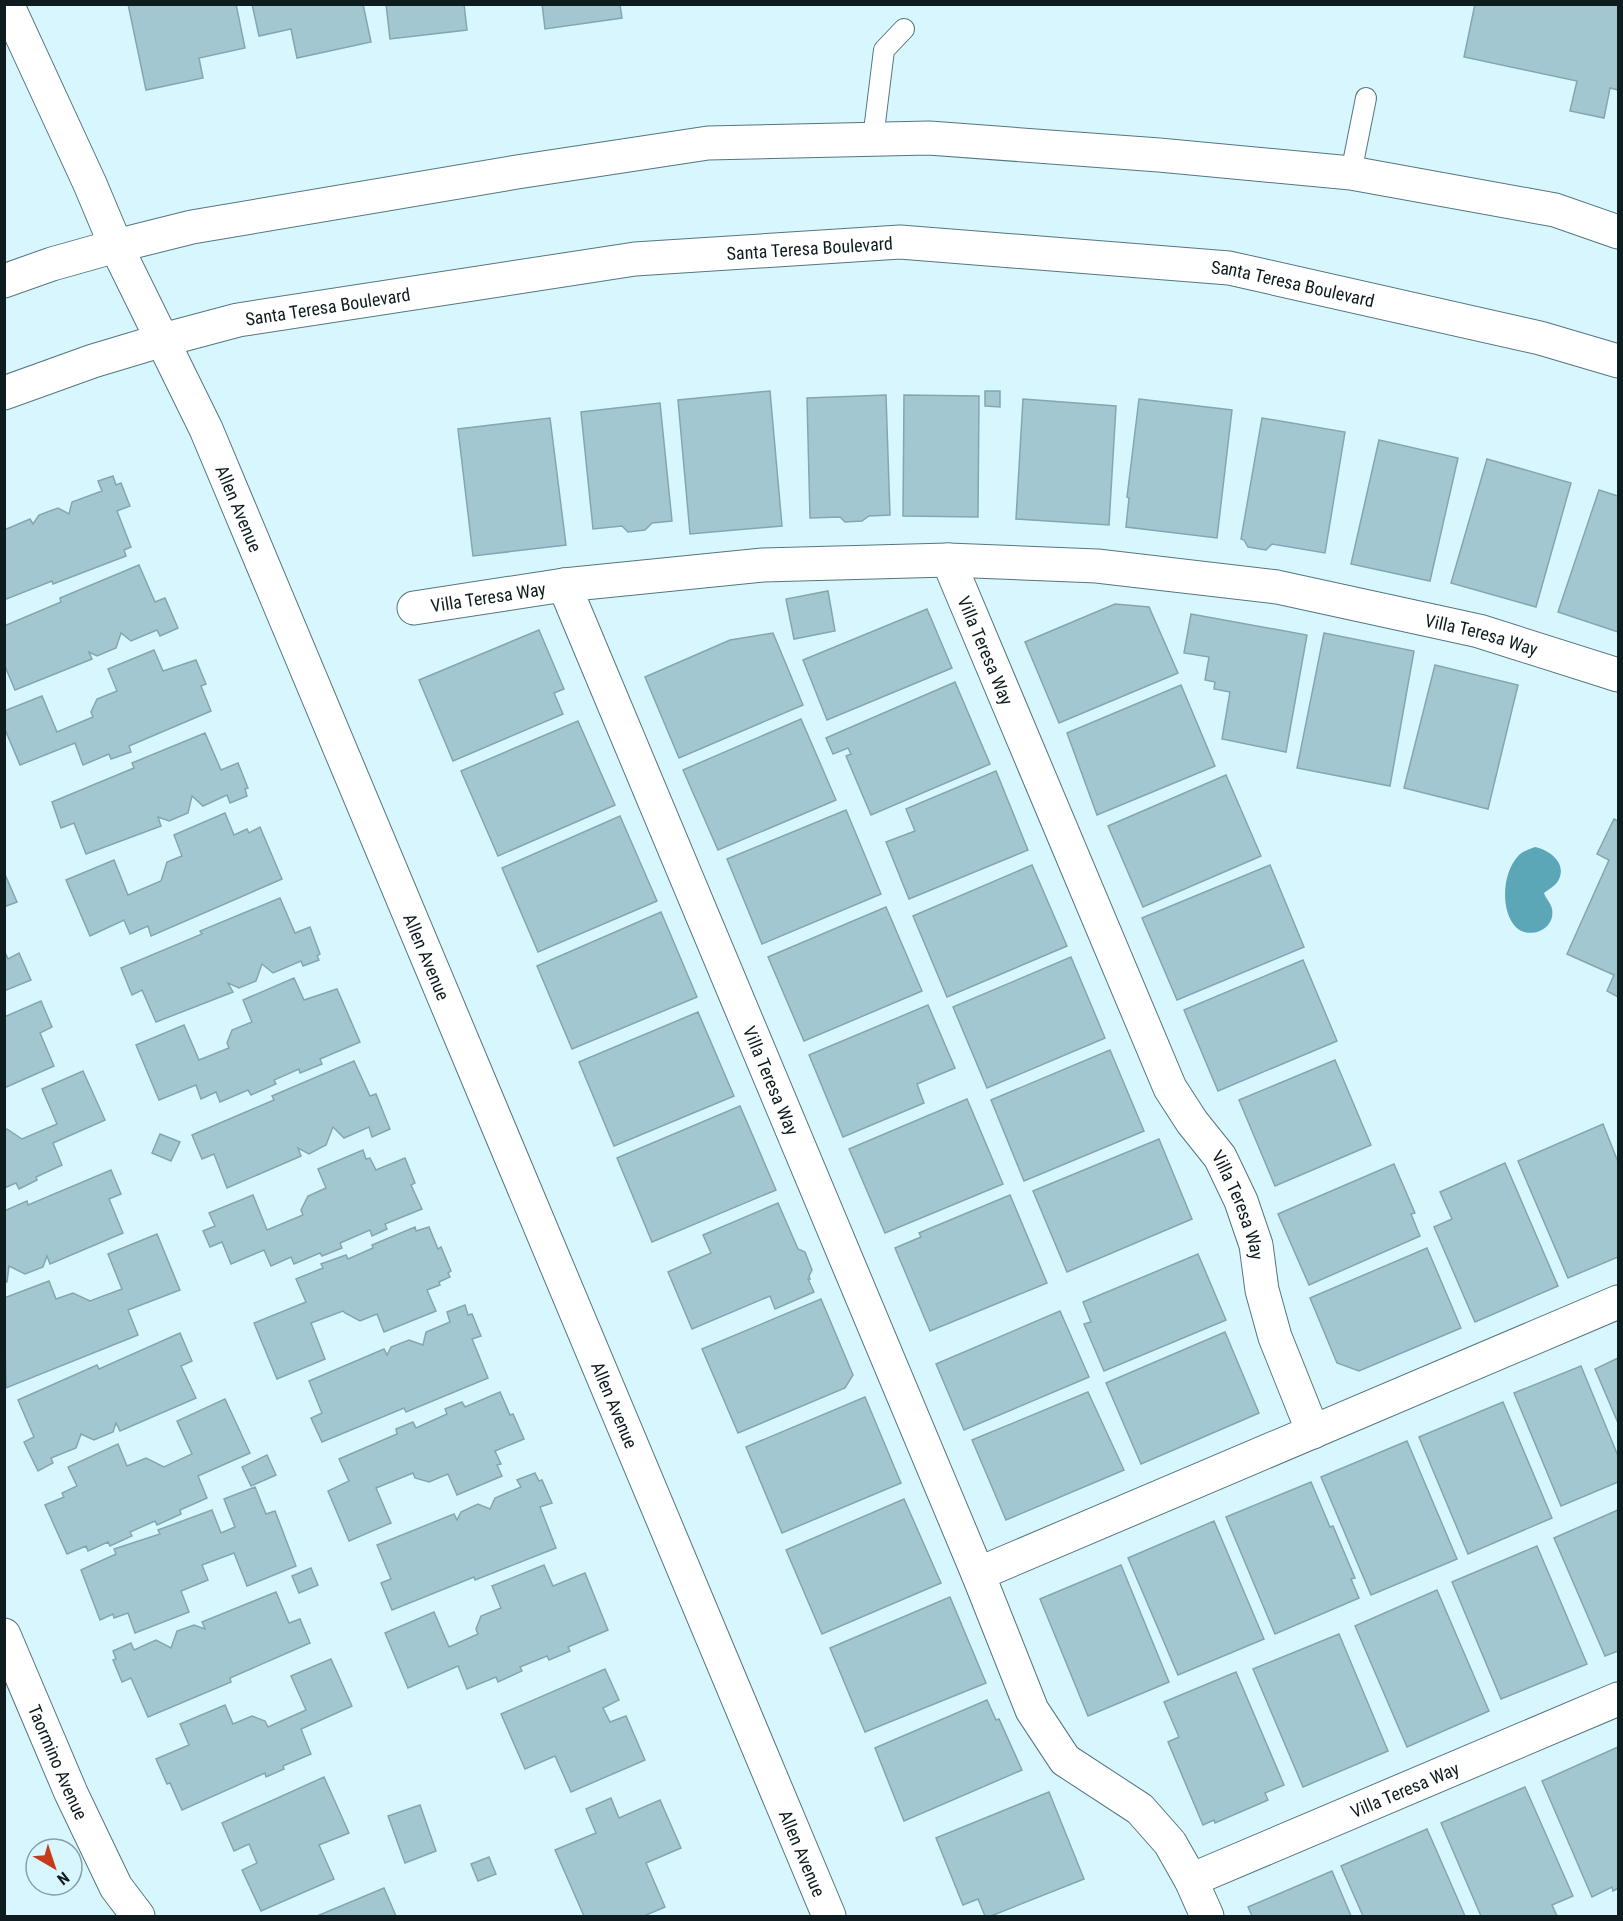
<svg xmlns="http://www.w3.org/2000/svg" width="1623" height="1921" font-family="'Roboto Condensed',sans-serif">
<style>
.water{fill:#5ba7b8}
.building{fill:#a2c7d1;stroke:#83a7b0;stroke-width:1.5}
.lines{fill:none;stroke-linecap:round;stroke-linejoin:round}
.lane-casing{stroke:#54767f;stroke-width:22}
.street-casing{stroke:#54767f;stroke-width:35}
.secondary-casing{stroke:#54767f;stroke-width:35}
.lane{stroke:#fff;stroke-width:20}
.street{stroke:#fff;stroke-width:33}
.secondary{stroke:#fff;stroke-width:33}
.labels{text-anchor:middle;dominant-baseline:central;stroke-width:4.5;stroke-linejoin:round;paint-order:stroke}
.street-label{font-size:18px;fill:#0e1c1f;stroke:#d8f6fe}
</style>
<rect width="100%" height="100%" fill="#d8f6fe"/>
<path class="water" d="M 1535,847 C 1550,850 1568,864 1558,881 C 1555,886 1549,889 1544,893 C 1546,899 1551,903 1552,909 C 1556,931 1526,941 1514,925 C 1500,907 1503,871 1519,855 C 1523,851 1530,849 1535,847 Z"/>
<g class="building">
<path d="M 128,4 L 236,4 L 245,48 L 199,58 L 203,78 L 146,90 Z"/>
<path d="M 252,4 L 363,4 L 371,42 L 297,58 L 291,29 L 259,36 Z"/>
<path d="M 386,4 L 464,4 L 467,30 L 390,39 Z"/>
<path d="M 542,4 L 620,4 L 622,18 L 545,29 Z"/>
<path d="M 1475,4 L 1618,4 L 1618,90 L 1610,88 L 1604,118 L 1570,111 L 1577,81 L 1464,57 Z"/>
<path d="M 770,391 L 782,526 L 690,534 L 678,400 Z"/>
<path d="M 985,391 L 1000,391 L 1000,407 L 985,406 Z"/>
<path d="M 886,395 L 890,515 L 869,516 L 862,521 L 845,522 L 840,517 L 810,518 L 807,398 Z"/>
<path d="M 904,395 L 979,396 L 978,517 L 903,516 Z"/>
<path d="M 1023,399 L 1116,406 L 1109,525 L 1016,519 Z"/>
<path d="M 1139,399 L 1232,410 L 1217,538 L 1126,527 L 1129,498 L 1127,497 Z"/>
<path d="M 660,403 L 672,521 L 652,523 L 645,530 L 628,532 L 622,526 L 593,529 L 581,412 Z"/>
<path d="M 550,418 L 566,545 L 473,556 L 458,429 Z"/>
<path d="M 1262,418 L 1345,432 L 1325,553 L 1272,544 L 1266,550 L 1248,547 L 1244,540 L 1241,539 Z"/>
<path d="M 1379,440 L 1458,458 L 1430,581 L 1351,564 Z"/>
<path d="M 1487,459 L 1571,483 L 1536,607 L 1451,583 Z"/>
<path d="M 113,476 L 116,485 L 121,483 L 130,506 L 117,511 L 131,547 L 124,550 L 126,556 L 53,584 L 52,581 L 4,600 L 4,530 L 30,519 L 33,524 L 39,515 L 58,508 L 69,514 L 72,502 L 102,491 L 98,481 Z"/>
<path d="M 1599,490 L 1618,496 L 1618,632 L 1558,612 Z"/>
<path d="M 139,565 L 155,602 L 165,598 L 178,628 L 160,636 L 157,630 L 131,641 L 121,633 L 116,648 L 97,656 L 89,652 L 92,659 L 15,690 L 4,664 L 4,626 L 61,602 L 60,598 Z"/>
<path d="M 828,591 L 835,631 L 794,639 L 786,599 Z"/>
<path d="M 1115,604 L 1149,607 L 1178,673 L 1059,723 L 1025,642 Z"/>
<path d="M 927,609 L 952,668 L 827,720 L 803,660 Z"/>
<path d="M 1191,614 L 1307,635 L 1286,752 L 1222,739 L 1230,692 L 1214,689 L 1215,682 L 1205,680 L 1209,657 L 1184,653 Z"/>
<path d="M 539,630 L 564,689 L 554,693 L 563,714 L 453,761 L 419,680 Z"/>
<path d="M 773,633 L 803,705 L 679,758 L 645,677 L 730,640 Z"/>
<path d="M 1324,633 L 1414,651 L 1390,786 L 1297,768 Z"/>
<path d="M 154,650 L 163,671 L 196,660 L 206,684 L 201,686 L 211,711 L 129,746 L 131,752 L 111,759 L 109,754 L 83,765 L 75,743 L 20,765 L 4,727 L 4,711 L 42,696 L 57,732 L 93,717 L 91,712 L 97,699 L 117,691 L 108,669 Z"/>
<path d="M 1435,665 L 1518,685 L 1488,809 L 1404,788 Z"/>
<path d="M 955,682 L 990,764 L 871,815 L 846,756 L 851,754 L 848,748 L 833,754 L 826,738 Z"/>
<path d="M 1181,685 L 1215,766 L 1097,815 L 1067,733 Z"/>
<path d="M 801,719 L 836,800 L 718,850 L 683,770 Z"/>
<path d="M 578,721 L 615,805 L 498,856 L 461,771 Z"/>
<path d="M 205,733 L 221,770 L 238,763 L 248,788 L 245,789 L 247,796 L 230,803 L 227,795 L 203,806 L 192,796 L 188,813 L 169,821 L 158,817 L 161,826 L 86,854 L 74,823 L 61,828 L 52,802 L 134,768 L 132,763 Z"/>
<path d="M 996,771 L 1028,850 L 909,899 L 886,842 L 915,831 L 906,809 Z"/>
<path d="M 1226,775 L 1261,856 L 1143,907 L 1108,826 Z"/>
<path d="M 846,810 L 881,894 L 762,944 L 727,859 Z"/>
<path d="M 225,813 L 234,835 L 247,829 L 249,833 L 260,827 L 282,879 L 151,936 L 148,926 L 130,934 L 124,920 L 90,936 L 66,880 L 114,860 L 128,895 L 161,881 L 167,862 L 182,856 L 174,835 Z"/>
<path d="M 620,816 L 657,901 L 538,952 L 502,868 Z"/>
<path d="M 1614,819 L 1618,821 L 1618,997 L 1607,991 L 1614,975 L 1567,954 L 1609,860 L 1597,854 Z"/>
<path d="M 1032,865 L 1067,946 L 947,997 L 913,916 Z"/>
<path d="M 1270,865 L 1304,947 L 1177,1000 L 1142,918 Z"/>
<path d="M 4,872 L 17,902 L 4,907 Z"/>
<path d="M 280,898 L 295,933 L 310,927 L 320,954 L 317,956 L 319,960 L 303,966 L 301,961 L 273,973 L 262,964 L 256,981 L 239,988 L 228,983 L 233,992 L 156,1022 L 142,990 L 132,995 L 121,968 L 202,934 L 200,931 Z"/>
<path d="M 886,907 L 922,991 L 804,1041 L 768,957 Z"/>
<path d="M 661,912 L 697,997 L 572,1049 L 537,966 Z"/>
<path d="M 4,950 L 8,959 L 19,953 L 31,980 L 4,991 Z"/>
<path d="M 1071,957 L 1105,1038 L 987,1088 L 953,1007 Z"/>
<path d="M 1303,960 L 1337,1041 L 1218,1091 L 1184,1010 Z"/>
<path d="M 294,978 L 304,1000 L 337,989 L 360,1042 L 320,1059 L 322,1064 L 300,1073 L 299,1069 L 274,1080 L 276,1084 L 251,1095 L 248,1090 L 220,1102 L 216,1092 L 201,1099 L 196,1085 L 159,1100 L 136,1045 L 184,1025 L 199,1060 L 229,1048 L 227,1043 L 232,1030 L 252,1022 L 243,1000 Z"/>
<path d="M 41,1001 L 52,1027 L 40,1033 L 54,1066 L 4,1088 L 4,1017 Z"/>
<path d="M 928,1005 L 955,1068 L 917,1084 L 924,1103 L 843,1137 L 809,1055 Z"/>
<path d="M 698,1012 L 734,1096 L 614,1146 L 579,1062 Z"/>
<path d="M 1110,1050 L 1144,1131 L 1024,1181 L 991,1100 Z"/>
<path d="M 1335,1060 L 1371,1145 L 1275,1186 L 1239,1100 Z"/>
<path d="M 354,1061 L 370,1096 L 376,1094 L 390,1129 L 372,1137 L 369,1127 L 344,1138 L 333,1127 L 326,1145 L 309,1154 L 298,1148 L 301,1156 L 227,1188 L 214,1154 L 202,1159 L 192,1135 L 274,1100 L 272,1096 Z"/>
<path d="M 83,1071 L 105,1120 L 53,1143 L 62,1165 L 36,1177 L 37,1180 L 19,1189 L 16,1183 L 4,1188 L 4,1130 L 7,1129 L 22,1139 L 57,1124 L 42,1089 Z"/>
<path d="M 967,1099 L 1003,1184 L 885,1233 L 849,1149 Z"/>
<path d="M 740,1106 L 776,1190 L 652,1242 L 617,1158 Z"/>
<path d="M 1603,1124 L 1618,1162 L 1618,1257 L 1568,1278 L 1518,1161 Z"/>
<path d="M 160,1134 L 180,1142 L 171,1161 L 152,1153 Z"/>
<path d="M 1159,1139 L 1192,1219 L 1067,1272 L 1033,1191 Z"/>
<path d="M 363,1150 L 366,1159 L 370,1158 L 376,1170 L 405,1158 L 415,1183 L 411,1185 L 422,1209 L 385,1224 L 387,1229 L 372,1236 L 370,1230 L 340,1243 L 342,1248 L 322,1256 L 320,1253 L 294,1264 L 291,1257 L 271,1266 L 264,1250 L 231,1264 L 222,1242 L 210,1247 L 203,1231 L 215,1226 L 209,1213 L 253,1195 L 267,1230 L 303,1215 L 301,1210 L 308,1196 L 326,1188 L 318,1169 Z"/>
<path d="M 1505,1163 L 1558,1286 L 1475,1322 L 1434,1227 L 1452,1219 L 1440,1192 Z"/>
<path d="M 1394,1164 L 1415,1213 L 1411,1214 L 1420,1236 L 1309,1285 L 1278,1214 Z"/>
<path d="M 111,1170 L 121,1194 L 109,1199 L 123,1233 L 50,1264 L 47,1256 L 43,1267 L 25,1274 L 9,1266 L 7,1282 L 4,1283 L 4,1211 L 27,1201 L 28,1205 Z"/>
<path d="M 1010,1195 L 1047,1283 L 930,1331 L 895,1248 L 921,1237 L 919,1233 Z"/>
<path d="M 778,1203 L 798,1249 L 805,1252 L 812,1270 L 809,1276 L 810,1279 L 808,1279 L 814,1292 L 775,1309 L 770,1296 L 692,1329 L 668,1272 L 711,1253 L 703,1235 Z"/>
<path d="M 415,1227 L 416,1231 L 429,1227 L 438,1249 L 441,1247 L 451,1271 L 448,1273 L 450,1277 L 439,1282 L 440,1285 L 427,1290 L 436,1311 L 384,1332 L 377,1314 L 360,1321 L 345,1313 L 343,1311 L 311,1323 L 325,1359 L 277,1379 L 254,1323 L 306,1302 L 296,1279 L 323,1268 L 321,1264 L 346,1255 L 348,1259 L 373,1248 L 372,1245 Z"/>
<path d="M 157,1234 L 180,1290 L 128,1310 L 138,1335 L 6,1388 L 4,1298 L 49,1281 L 56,1299 L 73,1293 L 90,1301 L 122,1289 L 108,1254 Z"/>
<path d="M 1427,1248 L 1461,1328 L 1359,1371 L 1337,1363 L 1310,1298 Z"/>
<path d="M 1198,1254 L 1226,1320 L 1104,1371 L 1084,1324 L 1091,1322 L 1083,1302 Z"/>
<path d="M 821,1299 L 853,1375 L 845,1388 L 738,1433 L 702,1349 Z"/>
<path d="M 465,1305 L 468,1315 L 472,1314 L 481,1336 L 472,1339 L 488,1378 L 406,1412 L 404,1408 L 322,1442 L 311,1418 L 322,1413 L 309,1381 L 384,1349 L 387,1355 L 391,1347 L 409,1340 L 423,1345 L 426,1332 L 450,1322 L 447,1312 Z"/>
<path d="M 1060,1311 L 1089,1377 L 964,1430 L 936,1364 Z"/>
<path d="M 1225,1332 L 1259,1413 L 1141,1464 L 1106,1383 Z"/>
<path d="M 180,1333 L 192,1361 L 181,1366 L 196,1398 L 120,1431 L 116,1423 L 113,1432 L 94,1440 L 81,1434 L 76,1448 L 51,1458 L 53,1463 L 38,1471 L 24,1442 L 34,1437 L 18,1400 L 97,1365 L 99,1369 Z"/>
<path d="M 1618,1358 L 1618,1423 L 1595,1369 Z"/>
<path d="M 1581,1366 L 1618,1456 L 1618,1482 L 1561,1506 L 1514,1393 Z"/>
<path d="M 500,1392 L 510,1415 L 513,1414 L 524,1439 L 495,1451 L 501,1464 L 497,1465 L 502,1476 L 457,1495 L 448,1474 L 429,1482 L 415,1478 L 413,1473 L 376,1488 L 391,1523 L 349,1541 L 328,1491 L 349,1481 L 339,1459 L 397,1434 L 396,1429 L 413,1422 L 416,1428 L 447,1414 L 445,1409 L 462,1402 L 465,1407 Z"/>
<path d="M 1088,1392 L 1124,1470 L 1006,1520 L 972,1440 Z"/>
<path d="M 865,1397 L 901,1483 L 782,1533 L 746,1447 Z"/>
<path d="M 225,1399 L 250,1453 L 198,1476 L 207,1498 L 180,1510 L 181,1514 L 157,1525 L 155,1521 L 130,1532 L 132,1536 L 110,1546 L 108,1542 L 88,1551 L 86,1546 L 67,1554 L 45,1505 L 64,1497 L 62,1493 L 77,1486 L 68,1467 L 118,1444 L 127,1466 L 146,1458 L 164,1467 L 192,1454 L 177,1421 Z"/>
<path d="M 1503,1402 L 1552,1518 L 1468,1554 L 1419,1437 Z"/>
<path d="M 1407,1441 L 1457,1559 L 1371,1595 L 1321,1477 Z"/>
<path d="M 267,1455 L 276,1475 L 251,1486 L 242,1467 Z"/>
<path d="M 535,1473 L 539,1481 L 542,1480 L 552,1503 L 540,1507 L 556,1548 L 475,1580 L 474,1577 L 392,1610 L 381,1583 L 391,1579 L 377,1545 L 454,1514 L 457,1520 L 461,1512 L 478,1504 L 490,1509 L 495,1498 L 521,1487 L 517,1480 Z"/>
<path d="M 1311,1482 L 1330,1527 L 1333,1526 L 1355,1578 L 1351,1579 L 1359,1598 L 1275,1634 L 1226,1517 Z"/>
<path d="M 255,1487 L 266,1514 L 275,1511 L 296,1566 L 247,1586 L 234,1553 L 202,1565 L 208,1580 L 181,1591 L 189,1612 L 135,1633 L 128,1613 L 114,1618 L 113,1614 L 100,1620 L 81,1570 L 116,1554 L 114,1549 L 160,1534 L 158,1530 L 212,1510 L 221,1533 L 235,1527 L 224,1499 Z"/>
<path d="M 904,1499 L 941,1583 L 822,1634 L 786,1550 Z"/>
<path d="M 1618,1510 L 1618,1651 L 1605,1656 L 1554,1538 Z"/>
<path d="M 1214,1521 L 1264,1639 L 1178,1675 L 1128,1558 Z"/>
<path d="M 1537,1546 L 1587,1664 L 1501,1699 L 1452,1582 Z"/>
<path d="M 544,1565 L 553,1586 L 585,1573 L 608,1630 L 568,1647 L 570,1651 L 549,1660 L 547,1656 L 520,1667 L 522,1671 L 498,1682 L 496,1677 L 467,1689 L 458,1666 L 408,1688 L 385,1633 L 434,1612 L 449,1647 L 478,1634 L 476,1629 L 481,1616 L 501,1608 L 492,1586 Z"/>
<path d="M 1121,1565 L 1169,1682 L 1088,1716 L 1040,1599 Z"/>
<path d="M 311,1568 L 318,1585 L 299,1593 L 292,1576 Z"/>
<path d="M 1437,1590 L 1489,1711 L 1407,1747 L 1355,1626 Z"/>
<path d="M 276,1592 L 289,1623 L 300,1619 L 310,1643 L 230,1678 L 231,1682 L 148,1717 L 131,1678 L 122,1682 L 113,1660 L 116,1659 L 113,1651 L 131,1643 L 134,1650 L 156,1640 L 171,1648 L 177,1631 L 194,1625 L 205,1629 L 202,1622 Z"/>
<path d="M 950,1597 L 986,1683 L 865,1732 L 830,1648 Z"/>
<path d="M 1339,1634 L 1388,1751 L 1303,1787 L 1253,1669 Z"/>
<path d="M 331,1659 L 352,1706 L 301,1729 L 311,1754 L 283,1766 L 284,1769 L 266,1777 L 265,1773 L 182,1810 L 170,1783 L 167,1784 L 156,1759 L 189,1745 L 180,1724 L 225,1705 L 233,1724 L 252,1716 L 265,1721 L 268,1727 L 306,1710 L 291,1676 Z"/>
<path d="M 605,1669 L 619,1700 L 603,1708 L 610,1722 L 626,1716 L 645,1760 L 571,1792 L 555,1756 L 525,1769 L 501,1714 Z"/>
<path d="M 1236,1672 L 1284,1785 L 1265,1793 L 1268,1800 L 1215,1823 L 1214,1820 L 1203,1825 L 1168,1742 L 1179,1737 L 1164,1702 Z"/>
<path d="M 987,1700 L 996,1720 L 999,1719 L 1022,1770 L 904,1821 L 875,1748 Z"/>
<path d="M 1618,1747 L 1618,1888 L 1613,1891 L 1612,1887 L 1592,1897 L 1542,1781 Z"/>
<path d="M 324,1777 L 349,1833 L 319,1845 L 334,1879 L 261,1911 L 242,1870 L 257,1863 L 249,1844 L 234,1851 L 222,1823 Z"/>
<path d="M 1525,1787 L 1573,1896 L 1552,1905 L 1557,1916 L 1481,1916 L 1441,1823 Z"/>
<path d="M 1049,1792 L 1084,1879 L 991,1916 L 985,1916 L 978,1899 L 963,1905 L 936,1838 Z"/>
<path d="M 611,1798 L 619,1818 L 660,1800 L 681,1848 L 646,1863 L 665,1907 L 644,1916 L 584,1916 L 555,1850 L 596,1833 L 586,1809 Z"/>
<path d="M 420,1805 L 436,1851 L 405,1863 L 388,1816 Z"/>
<path d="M 1427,1829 L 1465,1916 L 1363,1916 L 1341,1866 Z"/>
<path d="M 489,1857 L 496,1874 L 478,1881 L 471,1864 Z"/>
<path d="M 1332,1871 L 1351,1916 L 1252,1916 L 1248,1907 Z"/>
<path d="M 384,1888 L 396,1916 L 317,1916 Z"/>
</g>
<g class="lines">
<defs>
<g id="lane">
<path d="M 873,139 L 884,50 L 904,29"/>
<path d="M 1351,173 L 1366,98"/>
</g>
<g id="street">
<path d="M 7,4 L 90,184 L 116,246"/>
<path id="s1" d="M 948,560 L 1170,1088 L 1192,1122 L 1220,1157 L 1241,1201 L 1256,1245 L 1262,1290 L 1275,1337 L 1313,1432"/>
<path id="s2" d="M 564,585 L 978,1574 L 1032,1710 L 1065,1760 L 1140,1809 L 1170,1843 L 1191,1880 L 1207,1916"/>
<path id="s3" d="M 414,608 L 564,585 L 763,565 L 948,560 L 1097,566 L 1277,587 L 1479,631 L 1618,675"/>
<path d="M 978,1574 L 1618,1302"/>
<path id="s4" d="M 4,1635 L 71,1793 L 116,1887 L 138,1916"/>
<path id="s5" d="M 1191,1880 L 1618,1699"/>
</g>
<g id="secondary">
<path id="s6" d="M 116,246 L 206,429 L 829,1916"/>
<path d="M 4,281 L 52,264 L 116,246 L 192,227 L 517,172 L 708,143 L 929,138 L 1159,155 L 1351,173 L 1555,210 L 1618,232"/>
<path id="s7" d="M 4,393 L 93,361 L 163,340 L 238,320 L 635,259 L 900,242 L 1229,268 L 1540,338 L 1618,361"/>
</g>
</defs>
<use href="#lane" class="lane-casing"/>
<use href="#street" class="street-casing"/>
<use href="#secondary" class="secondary-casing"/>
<use href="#lane" class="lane"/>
<use href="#street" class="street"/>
<use href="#secondary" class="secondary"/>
</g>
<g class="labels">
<g class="street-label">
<text stroke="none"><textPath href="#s7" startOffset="822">Santa Teresa Boulevard</textPath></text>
<text stroke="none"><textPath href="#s7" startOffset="1308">Santa Teresa Boulevard</textPath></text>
<text stroke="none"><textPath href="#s7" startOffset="336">Santa Teresa Boulevard</textPath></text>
<text stroke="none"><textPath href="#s6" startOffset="290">Allen Avenue</textPath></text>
<text stroke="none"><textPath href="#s3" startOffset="75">Villa Teresa Way</textPath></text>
<text stroke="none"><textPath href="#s3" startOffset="1077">Villa Teresa Way</textPath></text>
<text stroke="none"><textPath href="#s1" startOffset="98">Villa Teresa Way</textPath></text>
<text stroke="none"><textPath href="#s6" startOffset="776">Allen Avenue</textPath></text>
<text stroke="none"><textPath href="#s2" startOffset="537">Villa Teresa Way</textPath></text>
<text stroke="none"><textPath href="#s1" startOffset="710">Villa Teresa Way</textPath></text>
<text stroke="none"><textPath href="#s6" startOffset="1262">Allen Avenue</textPath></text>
<text stroke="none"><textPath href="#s4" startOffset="138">Taormino Avenue</textPath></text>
<text stroke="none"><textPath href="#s5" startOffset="232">Villa Teresa Way</textPath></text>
<text stroke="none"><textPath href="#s6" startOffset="1748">Allen Avenue</textPath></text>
</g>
</g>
<rect width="1623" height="1921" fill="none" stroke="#0e1c1f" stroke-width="12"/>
<g transform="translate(54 1867) rotate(141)"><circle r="28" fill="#d8f6fe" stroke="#879fa5" stroke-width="1.5"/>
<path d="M0-4.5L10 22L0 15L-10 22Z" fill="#c63c1a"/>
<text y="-9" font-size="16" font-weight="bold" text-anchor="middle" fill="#0e1c1f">N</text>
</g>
</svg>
